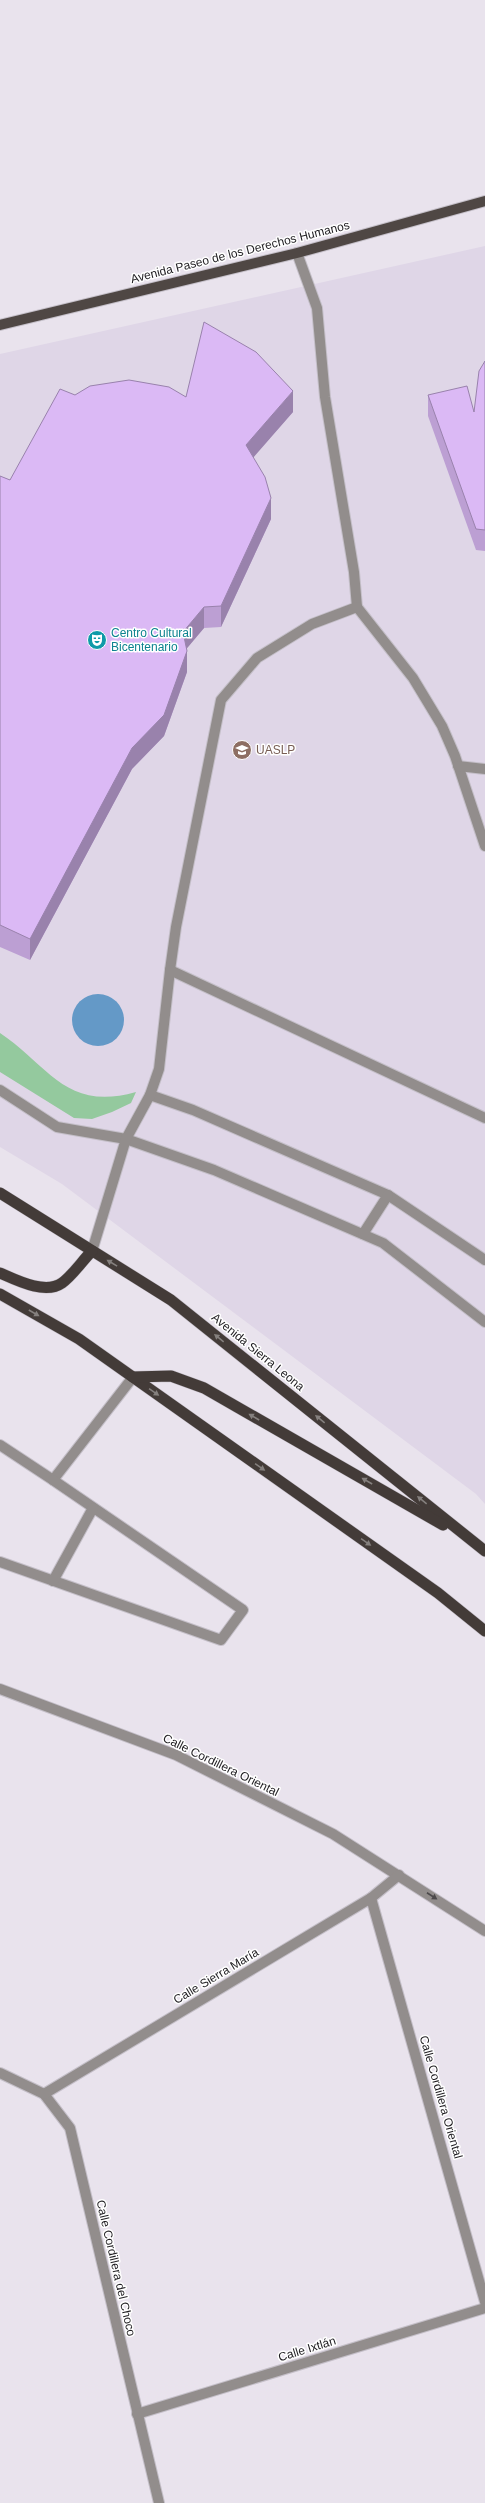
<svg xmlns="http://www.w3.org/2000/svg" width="485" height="2503" font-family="Arial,sans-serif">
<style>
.built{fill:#dfd6e7}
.green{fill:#94c99e}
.water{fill:#6499c7}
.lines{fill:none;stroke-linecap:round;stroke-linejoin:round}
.service-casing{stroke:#c4bfc8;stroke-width:12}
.minor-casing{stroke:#c4bfc8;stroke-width:12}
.primary-casing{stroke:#c4bfc8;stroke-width:12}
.trunk-casing{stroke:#c4bfc8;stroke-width:12}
.service{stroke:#928d8c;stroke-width:10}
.minor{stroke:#928d8c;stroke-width:10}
.primary{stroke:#4f4744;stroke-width:10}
.trunk{stroke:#433b38;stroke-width:11}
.wall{fill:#bc9fd3}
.shaded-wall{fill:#9982ac}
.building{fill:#dbb9f5;stroke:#9982ac}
.oneway{fill:#85807e}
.oneway2{fill:#4c494b}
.labels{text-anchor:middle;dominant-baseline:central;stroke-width:3;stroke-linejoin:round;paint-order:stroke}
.street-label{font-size:12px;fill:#1e1c20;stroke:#fff}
.culture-label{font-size:12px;fill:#0d838f;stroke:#fff;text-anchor:start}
.education-label{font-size:12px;fill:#785e54;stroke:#fff;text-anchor:start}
</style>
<rect width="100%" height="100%" fill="#e9e3ed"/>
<path class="built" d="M 485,246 L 485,1504 L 476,1494 L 62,1184 L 0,1147 L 0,354 Z"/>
<path class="green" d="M 0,1033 C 49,1066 66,1112 136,1092 L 131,1103 L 112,1112 L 92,1119 L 74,1118 L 0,1072 Z"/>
<circle class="water" cx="98" cy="1020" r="26"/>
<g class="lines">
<defs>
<g id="service">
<path d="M 297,253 L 317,308 L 325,397 L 354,572 L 357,607 L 413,678 L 442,726 L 455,756 L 485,846"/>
<path d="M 458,766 L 485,769"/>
<path d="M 170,970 L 176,927 L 221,700 L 257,658 L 312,624 L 357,607"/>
<path d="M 0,1090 L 57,1127 L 126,1139 L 214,1170 L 383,1243 L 485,1322"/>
<path d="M 150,1095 L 193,1110 L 388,1195 L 485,1260"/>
<path d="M 363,1234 L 388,1195"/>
<path d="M 92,1251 L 126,1139 L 150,1095 L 159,1069 L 170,970 L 485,1118"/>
<path d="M 0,1445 L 53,1480 L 133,1377"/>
<path d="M 0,1562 L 221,1640 L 243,1610 L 53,1480"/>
<path d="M 53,1581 L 93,1508"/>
</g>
<g id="minor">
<path d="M 0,1689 L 176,1755 L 333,1834 L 485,1931"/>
<path d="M 371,1898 L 485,2302"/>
<path d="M 0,2073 L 44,2094 L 70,2128 L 159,2503"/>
<path d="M 44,2094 L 371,1898 L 399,1875"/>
<path d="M 137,2414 L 485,2308"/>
</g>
<path id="primary" d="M 0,325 L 297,253 L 485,201"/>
<g id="trunk">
<path d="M 0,1193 L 171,1300 L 485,1551"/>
<path d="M 0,1273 C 16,1280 45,1295 62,1283 C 73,1275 82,1261 92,1251"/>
<path d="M 0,1294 L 79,1339 L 438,1593 L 485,1631"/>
<path d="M 133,1377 L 171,1376 L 204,1388 L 443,1525"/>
</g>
</defs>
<use href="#service" class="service-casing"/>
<use href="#minor" class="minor-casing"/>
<use href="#primary" class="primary-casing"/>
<use href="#trunk" class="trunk-casing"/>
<use href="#service" class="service"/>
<use href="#minor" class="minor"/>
<use href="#primary" class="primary"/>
<use href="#trunk" class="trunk"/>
</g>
<g class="wall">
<path d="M 485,361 L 485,551 L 476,550 L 428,416 L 428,395 L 474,412 Z"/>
<path d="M 75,395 L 186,397 L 293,412 L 253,457 L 271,519 L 221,627 L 204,628 L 186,649 L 187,672 L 164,736 L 132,769 L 30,960 L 0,947 L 0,476 L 10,480 Z"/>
</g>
<g class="shaded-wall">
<path d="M 293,391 L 293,412 L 246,466 L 246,445 Z"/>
<path d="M 271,498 L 271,519 L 221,627 L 221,606 Z"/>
<path d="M 204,607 L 204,628 L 183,653 L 183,632 Z"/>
<path d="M 187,651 L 187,672 L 164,736 L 132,769 L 30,960 L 30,939 L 132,748 Z"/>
</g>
<g class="building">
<path d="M 204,322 L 256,352 L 293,391 L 246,445 L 265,477 L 271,498 L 221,606 L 204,607 L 183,632 L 187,651 L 164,715 L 132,748 L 30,939 L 0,925 L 0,476 L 10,480 L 60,389 L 75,395 L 90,386 L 129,380 L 169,387 L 186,397 Z"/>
<path d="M 485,361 L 485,530 L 476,529 L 428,395 L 467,386 L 474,412 L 479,371 Z"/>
</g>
<defs><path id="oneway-solid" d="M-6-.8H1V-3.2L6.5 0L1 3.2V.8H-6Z"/></defs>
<g class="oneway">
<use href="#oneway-solid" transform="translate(112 1263) rotate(-149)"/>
<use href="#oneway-solid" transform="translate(34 1313) rotate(30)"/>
<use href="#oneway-solid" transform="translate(219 1338) rotate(-141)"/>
<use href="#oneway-solid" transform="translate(154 1392) rotate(35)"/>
<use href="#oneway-solid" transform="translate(254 1417) rotate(-150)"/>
<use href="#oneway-solid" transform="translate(320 1419) rotate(-141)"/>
<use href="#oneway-solid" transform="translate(260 1467) rotate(35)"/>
<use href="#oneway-solid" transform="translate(367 1481) rotate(-150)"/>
<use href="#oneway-solid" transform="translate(422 1500) rotate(-141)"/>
<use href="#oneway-solid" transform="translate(366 1542) rotate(35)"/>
</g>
<use class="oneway2" href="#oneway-solid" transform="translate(432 1896) rotate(33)"/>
<defs>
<symbol id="theatre-disc" viewBox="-11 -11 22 22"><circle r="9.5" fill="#0f9aa8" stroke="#fff"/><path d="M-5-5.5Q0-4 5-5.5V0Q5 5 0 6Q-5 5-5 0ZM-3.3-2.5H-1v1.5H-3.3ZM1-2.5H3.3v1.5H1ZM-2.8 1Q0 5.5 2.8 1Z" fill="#fff"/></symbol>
<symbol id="university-disc" viewBox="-11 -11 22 22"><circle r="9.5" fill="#8d6e63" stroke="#fff"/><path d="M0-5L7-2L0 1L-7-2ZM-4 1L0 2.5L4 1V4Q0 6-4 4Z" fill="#fff"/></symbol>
</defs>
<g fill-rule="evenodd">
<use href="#theatre-disc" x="86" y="629" width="22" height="22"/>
<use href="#university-disc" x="231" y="739" width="22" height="22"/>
</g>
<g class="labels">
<g class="street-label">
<text transform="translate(240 252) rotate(-14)">Avenida Paseo de los Derechos Humanos</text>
<text transform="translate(258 1352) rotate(39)">Avenida Sierra Leona</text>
<text transform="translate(221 1765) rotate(26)">Calle Cordillera Oriental</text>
<text transform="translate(216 1976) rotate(-31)">Calle Sierra María</text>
<text transform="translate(441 2097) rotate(74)">Calle Cordillera Oriental</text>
<text transform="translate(116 2268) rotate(77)">Calle Cordillera del Choco</text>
<text transform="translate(307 2349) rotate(-17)">Calle Ixtlán</text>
</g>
<g class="culture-label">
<text x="111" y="633">Centro Cultural<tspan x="111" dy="14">Bicentenario</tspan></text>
</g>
<g class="education-label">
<text x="256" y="750">UASLP</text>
</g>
</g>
</svg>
